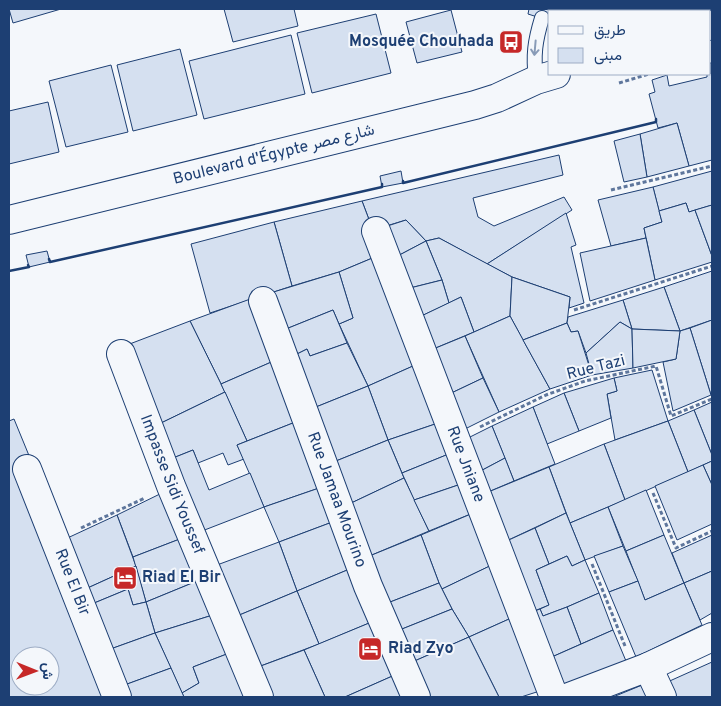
<svg xmlns="http://www.w3.org/2000/svg" width="721" height="706" font-family="Overpass,Vazirmatn,sans-serif">
<style>
.building{fill:#d5e0f0;stroke:#1d3f73;fill-rule:evenodd}
.lines{fill:none;stroke-linecap:round;stroke-linejoin:round}
.service-casing{stroke:#1d3f73;stroke-width:16}
.minor-casing{stroke:#1d3f73;stroke-width:30}
.primary-casing{stroke:#1d3f73;stroke-width:30}
.path{stroke:#5e769c;stroke-width:3;stroke-dasharray:4 2.5;stroke-linecap:butt}
.service{stroke:#f4f7fb;stroke-width:14}
.minor{stroke:#f4f7fb;stroke-width:28}
.primary{stroke:#f4f7fb;stroke-width:28}
.wall{stroke:#1d3f73;stroke-width:2.5}
.oneway{stroke:#889bb7}
.labels{text-anchor:middle;dominant-baseline:central;stroke-width:4;stroke-linejoin:round;paint-order:stroke}
.poi-label{font-size:16px;font-weight:bold;fill:#1d3f73;stroke:#f4f7fb;text-anchor:start}
.street-label{font-size:16px;fill:#1d3f73;stroke:#f4f7fb}
</style>
<rect width="100%" height="100%" fill="#f4f7fb"/>
<g class="building">
<path d="M 9,9 L 61,9 L 13,23 Z"/>
<path d="M 224,9 L 294,9 L 298,26 L 233,42 Z"/>
<path d="M 529,9 L 559,9 L 558,11 L 550,11 L 550,21 L 528,14 Z"/>
<path d="M 451,10 L 462,52 L 417,63 L 406,22 Z"/>
<path d="M 376,14 L 391,73 L 312,93 L 297,33 Z"/>
<path d="M 291,35 L 305,94 L 204,119 L 189,61 Z"/>
<path d="M 180,49 L 197,115 L 133,131 L 117,65 Z"/>
<path d="M 710,63 L 712,63 L 712,160 L 689,166 L 677,123 L 658,128 L 649,94 L 655,92 L 652,80 L 667,75 L 669,86 L 707,77 L 707,74 L 710,74 Z"/>
<path d="M 111,65 L 128,132 L 66,147 L 49,81 Z"/>
<path d="M 48,102 L 59,152 L 9,164 L 9,111 Z"/>
<path d="M 677,123 L 689,166 L 647,177 L 640,134 Z"/>
<path d="M 640,134 L 647,177 L 624,182 L 614,141 Z"/>
<path d="M 559,155 L 563,175 L 473,198 L 478,217 L 494,226 L 564,197 L 572,210 L 487,264 L 439,238 L 426,241 L 406,220 L 373,230 L 362,201 Z"/>
<path d="M 401,171 L 403,183 L 382,187 L 380,176 Z"/>
<path d="M 712,171 L 712,205 L 689,212 L 686,203 L 659,211 L 653,187 Z"/>
<path d="M 653,187 L 662,222 L 644,228 L 646,238 L 611,246 L 598,200 Z"/>
<path d="M 362,201 L 382,254 L 339,272 L 292,286 L 274,222 Z"/>
<path d="M 686,203 L 689,212 L 695,210 L 712,256 L 712,262 L 655,280 L 644,228 L 662,222 L 659,211 Z"/>
<path d="M 712,205 L 712,256 L 695,210 Z"/>
<path d="M 566,213 L 576,245 L 571,247 L 584,303 L 569,308 L 570,297 L 512,277 L 487,264 Z"/>
<path d="M 406,220 L 426,241 L 390,260 L 378,229 Z"/>
<path d="M 274,222 L 292,286 L 210,313 L 191,244 Z"/>
<path d="M 439,238 L 512,277 L 510,316 L 474,332 L 461,297 L 449,303 L 442,280 L 426,241 Z"/>
<path d="M 646,238 L 655,280 L 590,301 L 580,253 Z"/>
<path d="M 426,241 L 442,280 L 402,290 L 390,260 Z"/>
<path d="M 47,251 L 50,262 L 29,267 L 26,255 Z"/>
<path d="M 382,254 L 422,362 L 368,386 L 339,324 L 353,318 L 339,272 Z"/>
<path d="M 712,271 L 712,320 L 680,331 L 664,287 Z"/>
<path d="M 339,272 L 353,318 L 339,324 L 333,310 L 281,331 L 267,294 Z"/>
<path d="M 512,277 L 570,297 L 567,323 L 523,340 L 510,316 Z"/>
<path d="M 442,280 L 449,303 L 413,320 L 402,290 Z"/>
<path d="M 664,287 L 680,331 L 632,329 L 623,300 Z"/>
<path d="M 461,297 L 474,332 L 426,352 L 413,320 Z"/>
<path d="M 253,298 L 276,360 L 221,384 L 190,321 Z"/>
<path d="M 623,300 L 632,329 L 620,322 L 586,353 L 578,331 L 571,332 L 567,323 L 568,317 Z"/>
<path d="M 333,310 L 347,343 L 310,356 L 307,349 L 291,357 L 281,331 Z"/>
<path d="M 510,316 L 550,389 L 499,412 L 465,336 Z"/>
<path d="M 712,320 L 712,394 L 711,395 L 690,328 Z"/>
<path d="M 190,321 L 225,392 L 159,424 L 127,345 Z"/>
<path d="M 620,322 L 632,329 L 633,368 L 592,375 L 586,353 Z"/>
<path d="M 567,323 L 571,332 L 578,331 L 592,375 L 550,389 L 523,340 Z"/>
<path d="M 690,328 L 711,395 L 673,411 L 663,362 L 676,359 L 680,331 Z"/>
<path d="M 632,329 L 680,331 L 676,359 L 633,368 Z"/>
<path d="M 465,336 L 483,378 L 443,397 L 426,352 Z"/>
<path d="M 347,343 L 368,386 L 311,409 L 291,357 L 307,349 L 310,356 Z"/>
<path d="M 276,360 L 298,421 L 247,441 L 221,384 Z"/>
<path d="M 422,362 L 444,421 L 388,440 L 368,386 Z"/>
<path d="M 652,370 L 668,421 L 615,440 L 607,394 L 617,391 L 614,378 Z"/>
<path d="M 483,378 L 499,412 L 457,433 L 443,397 Z"/>
<path d="M 614,378 L 617,391 L 607,394 L 611,418 L 579,431 L 564,393 Z"/>
<path d="M 368,386 L 388,440 L 331,463 L 311,409 Z"/>
<path d="M 225,392 L 247,441 L 237,445 L 244,459 L 228,465 L 223,453 L 198,463 L 193,450 L 173,458 L 159,424 Z"/>
<path d="M 564,393 L 579,431 L 547,444 L 533,407 Z"/>
<path d="M 712,402 L 712,455 L 694,410 Z"/>
<path d="M 533,407 L 555,464 L 514,481 L 492,426 Z"/>
<path d="M 694,410 L 712,455 L 712,461 L 688,472 L 668,421 Z"/>
<path d="M 14,419 L 30,458 L 113,697 L 9,697 L 9,421 ZM 20,656 L 50,656 L 50,686 L 20,686 Z"/>
<path d="M 298,421 L 322,487 L 264,507 L 237,445 Z"/>
<path d="M 444,421 L 456,451 L 402,473 L 388,440 Z"/>
<path d="M 668,421 L 688,472 L 625,500 L 604,444 Z"/>
<path d="M 492,426 L 505,458 L 473,475 L 460,442 Z"/>
<path d="M 388,440 L 404,478 L 347,505 L 331,463 Z"/>
<path d="M 604,444 L 625,500 L 570,523 L 549,467 Z"/>
<path d="M 193,450 L 209,490 L 250,473 L 264,507 L 202,531 L 173,458 Z"/>
<path d="M 456,451 L 467,482 L 414,500 L 402,473 Z"/>
<path d="M 505,458 L 514,481 L 481,495 L 473,475 Z"/>
<path d="M 712,461 L 712,485 L 703,465 Z"/>
<path d="M 703,465 L 712,485 L 712,524 L 677,540 L 655,486 Z"/>
<path d="M 549,467 L 566,513 L 500,544 L 481,495 Z"/>
<path d="M 404,478 L 429,531 L 367,557 L 347,505 Z"/>
<path d="M 467,482 L 478,511 L 429,531 L 414,500 Z"/>
<path d="M 322,487 L 335,521 L 279,542 L 264,507 Z"/>
<path d="M 646,490 L 664,535 L 626,551 L 608,507 Z"/>
<path d="M 166,491 L 185,537 L 133,557 L 117,515 Z"/>
<path d="M 608,507 L 623,546 L 585,560 L 570,523 Z"/>
<path d="M 478,511 L 498,562 L 442,589 L 439,583 L 421,535 Z"/>
<path d="M 566,513 L 585,560 L 572,566 L 567,556 L 549,564 L 535,528 Z"/>
<path d="M 117,515 L 136,566 L 81,591 L 61,541 Z"/>
<path d="M 335,521 L 352,568 L 297,591 L 279,542 Z"/>
<path d="M 535,528 L 549,564 L 536,570 L 549,605 L 527,614 L 500,544 Z"/>
<path d="M 421,535 L 439,583 L 385,604 L 367,557 Z"/>
<path d="M 664,535 L 684,583 L 645,600 L 626,551 Z"/>
<path d="M 712,535 L 712,571 L 684,583 L 672,553 Z"/>
<path d="M 185,537 L 202,579 L 146,602 L 133,557 Z"/>
<path d="M 279,542 L 297,591 L 237,616 L 217,565 Z"/>
<path d="M 623,546 L 638,581 L 609,592 L 594,556 Z"/>
<path d="M 567,556 L 572,566 L 585,560 L 599,593 L 567,607 L 543,616 L 540,609 L 549,605 L 536,570 Z"/>
<path d="M 498,562 L 518,615 L 469,637 L 452,609 L 442,589 Z"/>
<path d="M 136,566 L 146,602 L 133,605 L 128,589 L 87,606 L 81,591 Z"/>
<path d="M 352,568 L 374,621 L 319,644 L 297,591 Z"/>
<path d="M 712,571 L 712,613 L 700,620 L 684,583 Z"/>
<path d="M 202,579 L 216,614 L 155,633 L 146,602 Z"/>
<path d="M 638,581 L 645,600 L 684,583 L 702,625 L 636,657 L 609,592 Z"/>
<path d="M 439,583 L 452,609 L 397,631 L 385,604 Z"/>
<path d="M 128,589 L 133,605 L 146,602 L 155,633 L 105,651 L 87,606 Z"/>
<path d="M 297,591 L 319,644 L 258,667 L 237,616 Z"/>
<path d="M 599,593 L 613,630 L 581,644 L 567,607 Z"/>
<path d="M 567,607 L 581,644 L 545,660 L 527,614 L 540,609 L 543,616 Z"/>
<path d="M 452,609 L 469,637 L 410,663 L 397,631 Z"/>
<path d="M 216,614 L 232,652 L 193,667 L 199,683 L 182,693 L 155,633 Z"/>
<path d="M 518,615 L 546,689 L 521,697 L 499,697 L 469,637 Z"/>
<path d="M 374,621 L 397,674 L 345,697 L 325,697 L 304,650 Z"/>
<path d="M 613,630 L 626,661 L 556,688 L 545,660 Z"/>
<path d="M 155,633 L 171,668 L 119,687 L 105,651 Z"/>
<path d="M 469,637 L 499,697 L 425,697 L 410,663 Z"/>
<path d="M 304,650 L 325,697 L 270,697 L 258,667 Z"/>
<path d="M 232,652 L 250,695 L 243,697 L 184,697 L 182,693 L 199,683 L 193,667 Z"/>
<path d="M 712,662 L 712,697 L 669,697 L 663,684 Z"/>
<path d="M 171,668 L 184,697 L 123,697 L 119,687 Z"/>
<path d="M 397,674 L 407,697 L 345,697 Z"/>
<path d="M 647,683 L 653,697 L 613,697 Z"/>
</g>
<g class="lines">
<defs>
<path id="service" d="M 536,80 C 533,55 535,41 542,18"/>
<g id="minor">
<path id="s1" d="M 376,231 L 554,697"/>
<path id="s2" d="M 263,301 L 368,586 L 416,697"/>
<path id="s3" d="M 121,354 L 171,486 L 259,697"/>
<path id="s4" d="M 27,469 L 117,697"/>
<path d="M 648,667 L 662,697"/>
<path d="M 569,697 L 648,667 L 712,637"/>
</g>
<g id="primary">
<path d="M 588,11 L 590,9"/>
<path d="M 645,11 L 648,9"/>
<path d="M 710,25 L 712,26"/>
<path d="M 9,220 L 475,105 L 497,98 L 536,80 L 556,74"/>
</g>
</defs>
<use href="#service" class="service-casing"/>
<use href="#minor" class="minor-casing"/>
<use href="#primary" class="primary-casing"/>
<g class="path">
<path d="M 619,83 L 649,74"/>
<path d="M 611,190 L 712,166"/>
<path d="M 574,310 L 712,266"/>
<path d="M 480,427 L 546,395 L 585,381 L 656,366 L 671,416 L 712,399"/>
<path d="M 653,493 L 676,548 L 712,531"/>
<path d="M 81,528 L 145,498"/>
<path d="M 592,564 L 625,646"/>
</g>
<use href="#service" class="service"/>
<use href="#minor" class="minor"/>
<use href="#primary" class="primary"/>
<g class="wall">
<path d="M 403,181 L 403,183 L 656,122 L 656,119"/>
<path d="M 49,259 L 50,262 L 382,187 L 382,184"/>
<path d="M 9,271 L 29,267 L 28,265"/>
</g>
</g>
<defs><path id="oneway-shaft" d="M-6 0H5M1.5-3L5.5 0L1.5 3" fill="none" stroke-width="1.6" stroke-linecap="round" stroke-linejoin="round" transform="scale(1.25)"/></defs>
<use class="oneway" href="#oneway-shaft" transform="translate(535 48) rotate(95)"/>
<defs>
<symbol id="bus-square" viewBox="-11 -11 22 22"><rect x="-9" y="-9" width="18" height="18" rx="4" fill="#c62828" stroke="#f4f7fb"/><path d="M-5-6H5V4H4V6H2V4H-2V6H-4V4H-5ZM-3.5-4V0h7V-4ZM-3.5 1.2v1.5H-2V1.2ZM2 1.2v1.5H3.5V1.2Z" fill="#fff"/></symbol>
<symbol id="hotel-square" viewBox="-11 -11 22 22"><rect x="-9" y="-9" width="18" height="18" rx="4" fill="#c62828" stroke="#f4f7fb"/><path d="M-6-4.5h1.5V1H6V5H4.5V3h-9V5H-6ZM-4 0a1.8 1.8 0 1 1 3.6 0ZM.5 0V-2.5h3Q6-2.5 6 0Z" fill="#fff"/></symbol>
</defs>
<g fill-rule="evenodd">
<use href="#bus-square" x="497" y="28" width="28" height="28"/>
<use href="#hotel-square" x="111" y="564" width="28" height="28"/>
<use href="#hotel-square" x="356" y="635" width="28" height="28"/>
</g>
<g class="labels">
<g class="poi-label">
<text x="494" y="42" text-anchor="end">Mosquée Chouhada</text>
<text x="142" y="578">Riad El Bir</text>
<text x="388" y="649">Riad Zyo</text>
</g>
<g class="street-label">
<text transform="translate(274 155) rotate(-14)">Boulevard d'Égypte شارع مصر</text>
<text transform="translate(596 368) rotate(-14)">Rue Tazi</text>
<text stroke="none"><textPath href="#s1" startOffset="250">Rue Jniane</textPath></text>
<text stroke="none"><textPath href="#s3" startOffset="140">Impasse Sidi Youssef</textPath></text>
<text stroke="none"><textPath href="#s2" startOffset="212">Rue Jamaa Mourino</textPath></text>
<text stroke="none"><textPath href="#s4" startOffset="122">Rue El Bir</textPath></text>
</g>
</g>
<rect width="721" height="706" fill="none" stroke="#1d3f73" stroke-width="20"/>
<rect x="548" y="10" width="162" height="65" fill="#f4f7fb" stroke="#9eadc5"/>
<rect x="558" y="26" width="25" height="8" fill="#f4f7fb" stroke="#9eadc5"/>
<text x="594" y="35" font-size="15" fill="#1d3f73">طريق</text>
<rect x="558" y="48" width="25" height="15" fill="#d5e0f0" stroke="#9eadc5"/>
<text x="594" y="60" font-size="15" fill="#1d3f73">مبنى</text>
<g transform="translate(35 671) rotate(91)"><circle r="24" fill="#f4f7fb" stroke="#9eadc5"/>
<path d="M0-4L9 19L0 12L-9 19Z" fill="#c62828"/>
<text y="-8" font-size="14" font-weight="bold" text-anchor="middle" fill="#1d3f73">ش</text>
</g>
</svg>
